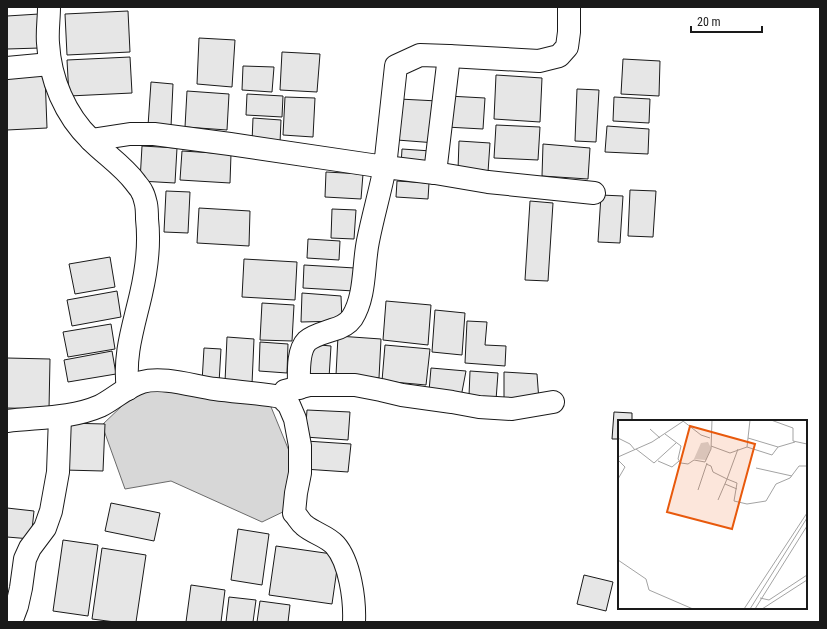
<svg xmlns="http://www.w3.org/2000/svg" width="827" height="629" font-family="'Roboto Condensed',sans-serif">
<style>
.water{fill:#d7d7d7;stroke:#6a6a6a}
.building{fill:#e6e6e6;stroke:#1a1a1a}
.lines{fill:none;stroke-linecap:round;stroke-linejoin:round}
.minor-casing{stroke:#1a1a1a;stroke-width:24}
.minor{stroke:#fff;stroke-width:22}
.inset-road{fill:none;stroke:#a3a3a3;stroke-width:1}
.view{fill:#e8590c;fill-opacity:0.15;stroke:#e8590c;stroke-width:2}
.inset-edge{fill:none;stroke:#1a1a1a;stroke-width:2}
</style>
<rect width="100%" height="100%" fill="#fff"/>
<path class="water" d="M 147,382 L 269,402 L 294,463 L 289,509 L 262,522 L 171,481 L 125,489 L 102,425 Z"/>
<g class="building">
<path d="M 128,11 L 130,52 L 67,55 L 65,14 Z"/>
<path d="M 39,14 L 40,48 L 7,49 L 7,16 Z"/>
<path d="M 199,38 L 235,40 L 232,87 L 197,84 Z"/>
<path d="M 282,52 L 320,54 L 317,92 L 280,90 Z"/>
<path d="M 130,57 L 132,93 L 69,96 L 67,60 Z"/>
<path d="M 623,59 L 660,61 L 659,96 L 621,94 Z"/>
<path d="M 243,66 L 274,67 L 272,92 L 242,90 Z"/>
<path d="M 45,75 L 47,128 L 7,130 L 7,76 Z"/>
<path d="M 496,75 L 542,78 L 540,122 L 494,119 Z"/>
<path d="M 151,82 L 173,84 L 171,127 L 148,126 Z"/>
<path d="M 577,89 L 599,90 L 596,142 L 575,141 Z"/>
<path d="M 187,91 L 229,94 L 227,130 L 185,127 Z"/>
<path d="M 247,94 L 283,96 L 282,117 L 246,115 Z"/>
<path d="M 448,96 L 485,98 L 483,129 L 446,127 Z"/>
<path d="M 285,97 L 315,98 L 313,137 L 283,135 Z"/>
<path d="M 614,97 L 650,99 L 649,123 L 613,121 Z"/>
<path d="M 399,99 L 438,101 L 436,143 L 397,140 Z"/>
<path d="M 253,118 L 281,120 L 280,143 L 252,142 Z"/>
<path d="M 496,125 L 540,127 L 538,160 L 494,158 Z"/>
<path d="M 607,126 L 649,129 L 648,154 L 605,152 Z"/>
<path d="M 459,141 L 490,143 L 488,172 L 458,170 Z"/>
<path d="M 543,144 L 590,148 L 588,179 L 542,176 Z"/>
<path d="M 142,146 L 177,148 L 175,183 L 140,181 Z"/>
<path d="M 402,149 L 431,151 L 429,167 L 401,165 Z"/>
<path d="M 182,151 L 231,154 L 230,183 L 180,180 Z"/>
<path d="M 326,172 L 363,174 L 361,199 L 325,197 Z"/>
<path d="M 397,181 L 429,183 L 428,199 L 396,197 Z"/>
<path d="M 630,190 L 656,191 L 653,237 L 628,236 Z"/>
<path d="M 166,191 L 190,192 L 188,233 L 164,232 Z"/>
<path d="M 601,195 L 623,196 L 620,243 L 598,242 Z"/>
<path d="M 530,201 L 553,203 L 548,281 L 525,280 Z"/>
<path d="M 199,208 L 250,211 L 249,246 L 197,243 Z"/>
<path d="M 332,209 L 356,210 L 354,239 L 331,238 Z"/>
<path d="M 308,239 L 340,241 L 339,260 L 307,258 Z"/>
<path d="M 110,257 L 115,287 L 75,294 L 69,264 Z"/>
<path d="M 244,259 L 297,262 L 295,300 L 242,297 Z"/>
<path d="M 304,265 L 355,268 L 354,291 L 303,288 Z"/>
<path d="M 117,291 L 121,317 L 72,326 L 67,300 Z"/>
<path d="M 302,293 L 341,296 L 342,321 L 301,322 Z"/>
<path d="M 386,301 L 431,305 L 428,345 L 383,340 Z"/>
<path d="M 262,303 L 294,305 L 292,341 L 260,340 Z"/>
<path d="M 435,310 L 465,313 L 462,355 L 432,352 Z"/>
<path d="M 467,321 L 487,322 L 485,345 L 506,346 L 505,366 L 465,363 Z"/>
<path d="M 111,324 L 115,349 L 68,357 L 63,332 Z"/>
<path d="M 338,336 L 381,339 L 379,378 L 336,375 Z"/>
<path d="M 227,337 L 254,339 L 252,384 L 225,382 Z"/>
<path d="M 260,342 L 288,344 L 287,373 L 259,371 Z"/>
<path d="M 309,344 L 331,346 L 329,378 L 307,376 Z"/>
<path d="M 385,345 L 430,349 L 426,385 L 382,381 Z"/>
<path d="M 204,348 L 221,349 L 219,383 L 202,382 Z"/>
<path d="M 112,351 L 116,374 L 68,382 L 64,360 Z"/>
<path d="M 7,358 L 50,359 L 49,409 L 7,408 Z"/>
<path d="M 431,368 L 466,371 L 461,397 L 429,391 Z"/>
<path d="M 470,371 L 498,373 L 496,400 L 469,396 Z"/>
<path d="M 504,372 L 537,374 L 539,401 L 504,404 Z"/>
<path d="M 307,410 L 350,412 L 348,440 L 305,437 Z"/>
<path d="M 614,412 L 632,413 L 632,421 L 619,421 L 619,439 L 612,439 Z"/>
<path d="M 65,423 L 105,424 L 103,471 L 64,470 Z"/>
<path d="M 306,441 L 351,444 L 348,472 L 304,469 Z"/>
<path d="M 111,503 L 160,513 L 154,541 L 105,531 Z"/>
<path d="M 7,508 L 34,511 L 31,539 L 7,537 Z"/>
<path d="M 238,529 L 269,534 L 262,585 L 231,580 Z"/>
<path d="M 63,540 L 98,545 L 88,616 L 53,611 Z"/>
<path d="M 276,546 L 339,555 L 332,604 L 269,595 Z"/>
<path d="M 102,548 L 146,555 L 136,622 L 115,622 L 92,619 Z"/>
<path d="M 584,575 L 613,582 L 606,611 L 577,604 Z"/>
<path d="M 191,585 L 225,590 L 221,622 L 186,622 Z"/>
<path d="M 229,597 L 256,600 L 253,622 L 226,622 Z"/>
<path d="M 260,601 L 290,605 L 288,622 L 257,622 Z"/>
</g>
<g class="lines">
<defs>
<g id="minor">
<path d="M 49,7 C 49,19 47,31 48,43 C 50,79 65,115 91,140 C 106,155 123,166 135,182 C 137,185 141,189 142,192 C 144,195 145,200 146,204 C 147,209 147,214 147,219 C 150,245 147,268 141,294 C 134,325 123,356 128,389"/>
<path d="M 7,68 L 50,64"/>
<path d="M 91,140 L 130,134 L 154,134 L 230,144 L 385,167 L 396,66 L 420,55 L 449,56 L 539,61 L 559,56 L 567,47 L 569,32 L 569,7"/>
<path d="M 435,173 L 449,56"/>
<path d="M 299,388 C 299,374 297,351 307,341 C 314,335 324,333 332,330 C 340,328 347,325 352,318 C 366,296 363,265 368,241 C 373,216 380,192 385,167 L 435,173 L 488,182 L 594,193"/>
<path d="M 285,391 L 309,385 L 355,385 L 381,390 L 402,395 L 452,402 L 479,407 L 512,409 L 553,402"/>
<path d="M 7,421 C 38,417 70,419 100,406 C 114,399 126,387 142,382 C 163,376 193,386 215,389 C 237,392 259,393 281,397 L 289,405 L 295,419 L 300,446 L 300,473 L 296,493 L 294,513 C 298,517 300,522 304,525 C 313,533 327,536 335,545 C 350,562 355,600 354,622"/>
<path d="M 11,622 L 17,606 L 21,588 L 25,559 L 30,548 L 45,528 L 51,511 L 58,472 L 60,417"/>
</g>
</defs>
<use href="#minor" class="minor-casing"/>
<use href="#minor" class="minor"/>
</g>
<g transform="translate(618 420)">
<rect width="189" height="189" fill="#fff"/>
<path d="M 90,22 L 93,28 L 88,40 L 76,39 L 83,23 Z" fill="#d7d7d7"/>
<path class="inset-road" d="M 153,0 L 175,8 L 175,21 L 189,24M 65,1 L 83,15 L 92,18M 32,9 L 42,18M 47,14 L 63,26 L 60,39 L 63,43 L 70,44 L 76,40 L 87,42 L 93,29 L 94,0M 0,18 L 12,24 L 17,30M 130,18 L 160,27 L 177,22M 93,26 L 112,33 L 129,27 L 154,35 L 160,27M 129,27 L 132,0M 18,29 L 36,43 L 58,23M 120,29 L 109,59 L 119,63 L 116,81 L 129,84 L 148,81 L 158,64 L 172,58 L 181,46 L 189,46M 0,37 L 34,22 L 67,0M 0,40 L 7,47 L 0,59M 40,41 L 54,47 L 61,41M 88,44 L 93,46 L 95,52 L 109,59 L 100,80M 138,48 L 174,56M 107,64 L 119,69M 80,70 L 89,43M 0,140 L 28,159 L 31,170 L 75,189M 142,178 L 151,180 L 189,155M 126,189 L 189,93M 132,189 L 189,98M 137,189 L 189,106M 144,189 L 189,160"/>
<path class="view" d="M 72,6 L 137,24 L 114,109 L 49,92 Z"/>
<rect width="189" height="189" class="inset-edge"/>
</g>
<rect width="827" height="629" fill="none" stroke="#1a1a1a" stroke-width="16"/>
<path d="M691 26v6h71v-6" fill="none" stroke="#1a1a1a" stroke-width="2"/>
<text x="697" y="26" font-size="12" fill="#1a1a1a" stroke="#ffffff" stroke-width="3" paint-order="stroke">20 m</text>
</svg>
